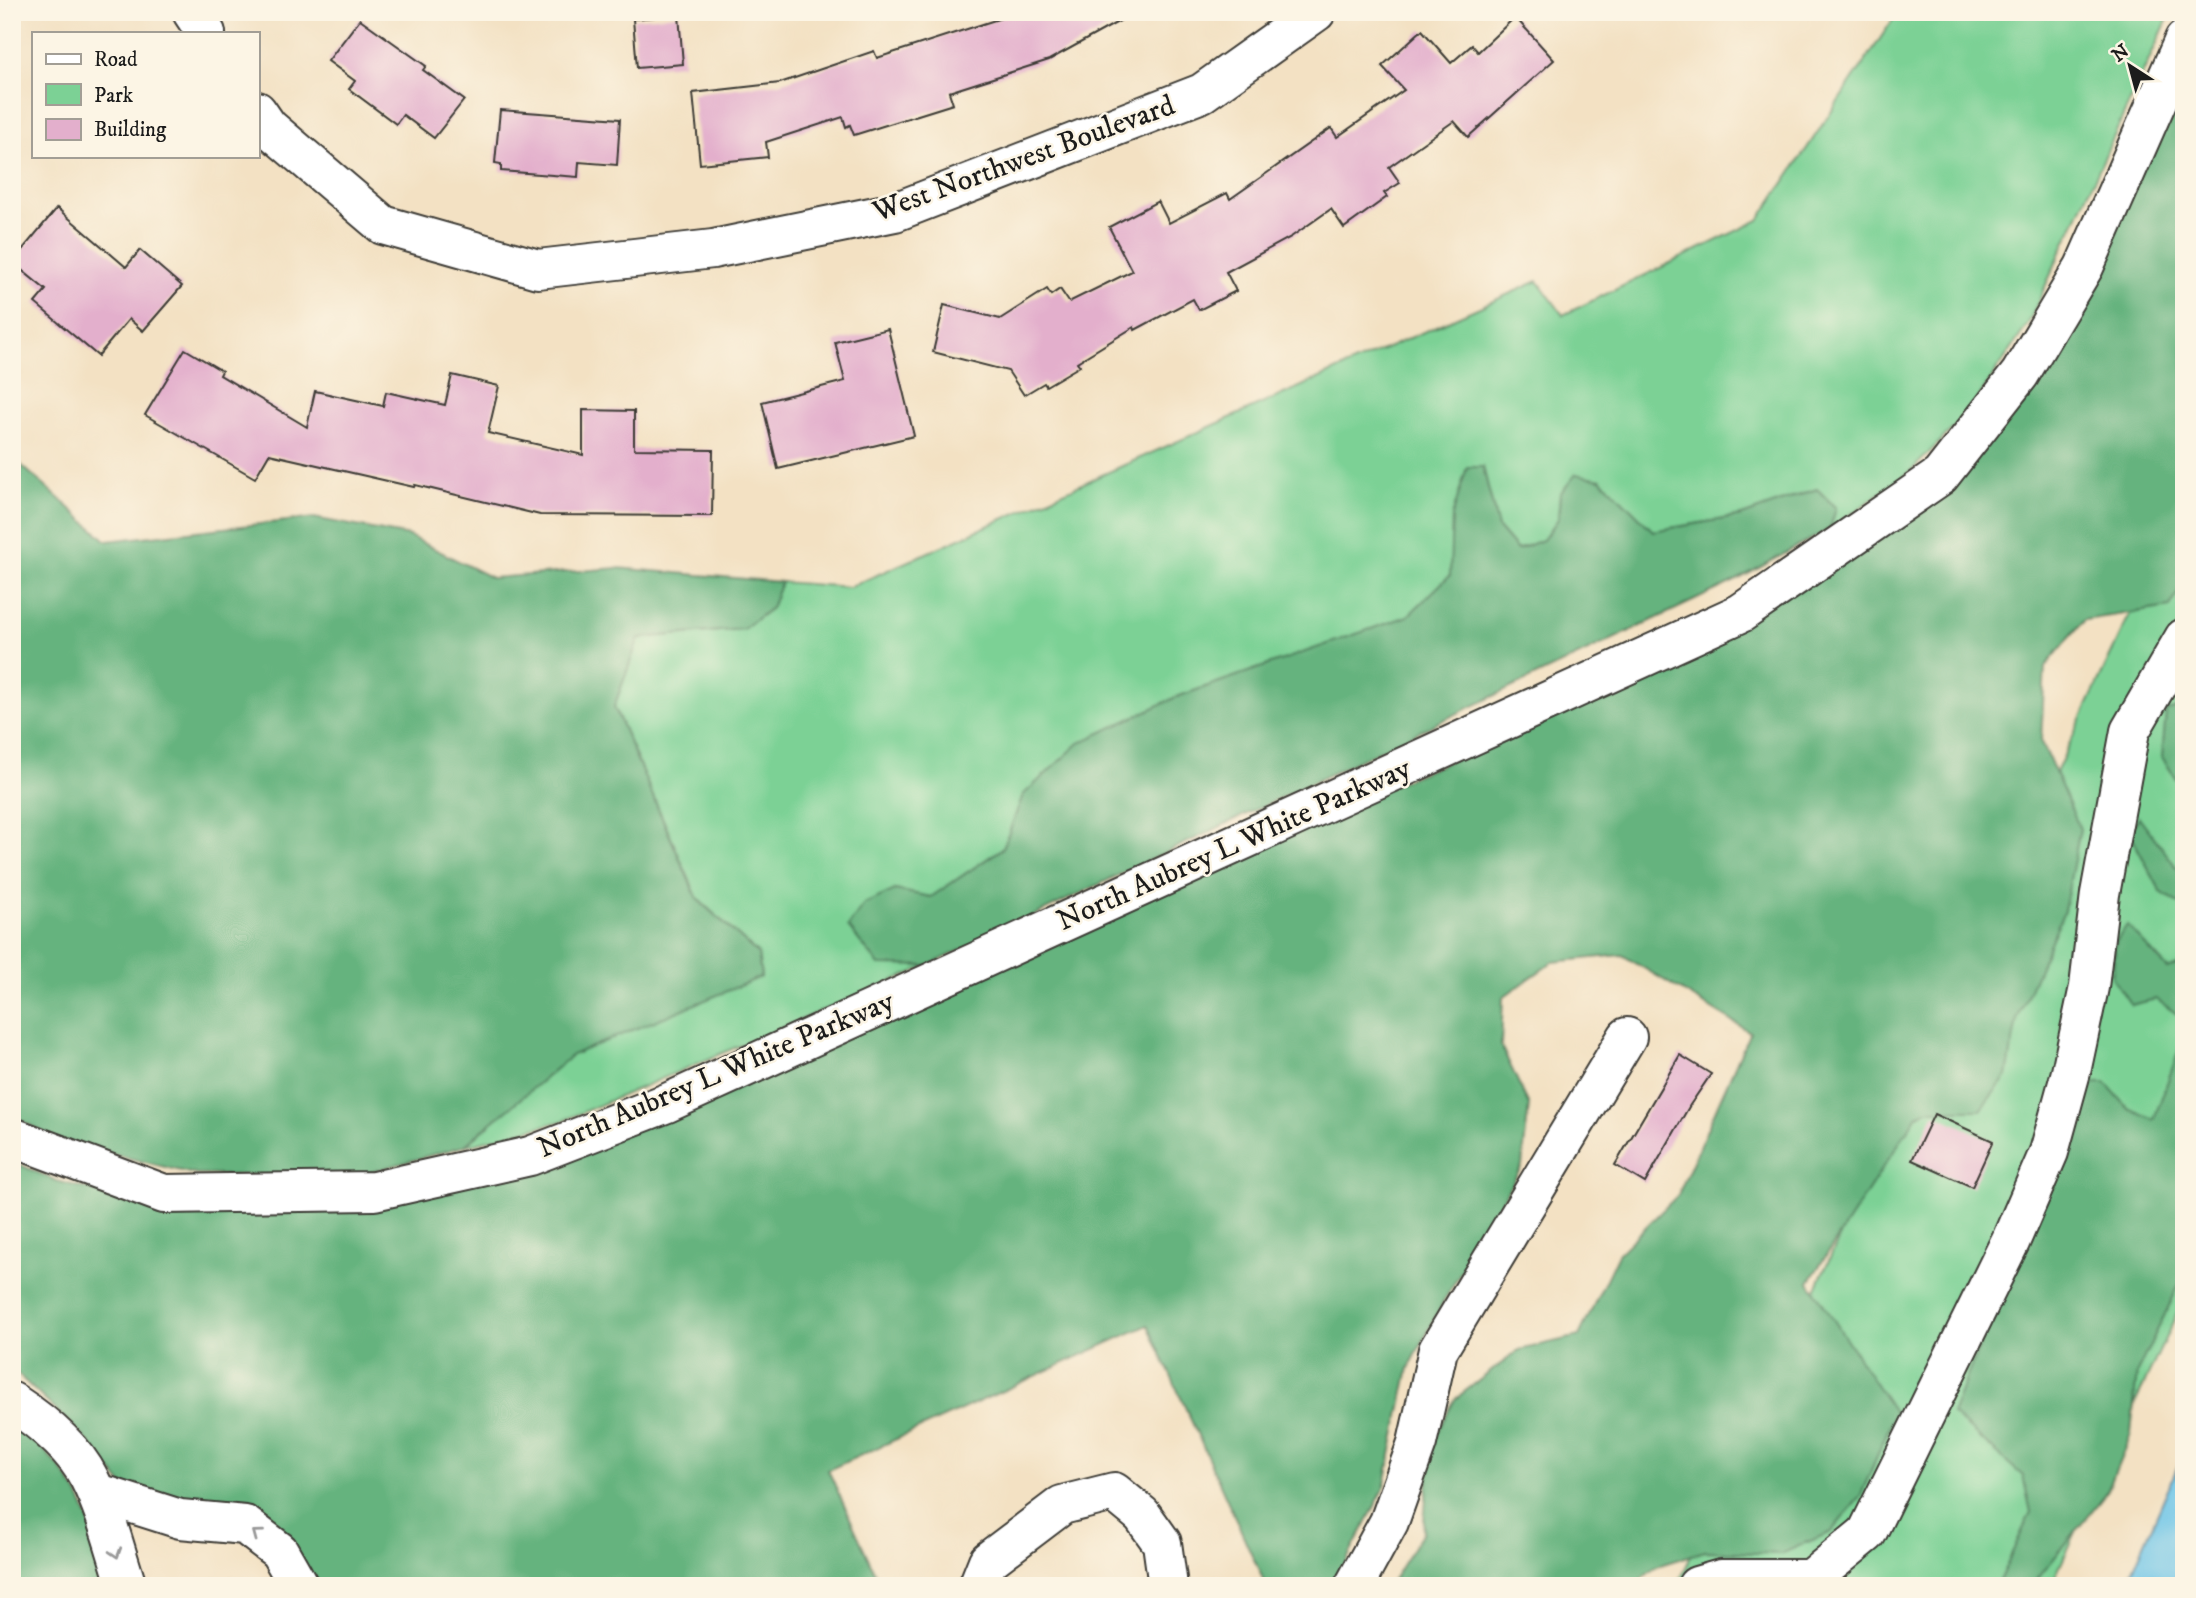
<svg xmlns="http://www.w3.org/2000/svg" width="2196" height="1598" font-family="'IM FELL DW Pica',serif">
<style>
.green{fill:#7cd195;stroke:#4c7658;stroke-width:2}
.forest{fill:#65b37e;stroke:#40684d;stroke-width:2}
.water{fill:#6ac4e8;stroke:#437082;stroke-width:2}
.building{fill:#e3afcc}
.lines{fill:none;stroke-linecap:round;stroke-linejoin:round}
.minor-casing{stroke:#3c3a35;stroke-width:42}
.minor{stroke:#fff;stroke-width:38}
.oneway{stroke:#999}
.labels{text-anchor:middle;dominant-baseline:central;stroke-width:5;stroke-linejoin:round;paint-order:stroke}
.street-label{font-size:30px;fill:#1c1c1c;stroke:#fcf5e5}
</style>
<rect width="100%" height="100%" fill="#fcf5e5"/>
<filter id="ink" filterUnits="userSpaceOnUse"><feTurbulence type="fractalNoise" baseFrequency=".0143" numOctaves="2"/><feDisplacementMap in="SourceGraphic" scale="14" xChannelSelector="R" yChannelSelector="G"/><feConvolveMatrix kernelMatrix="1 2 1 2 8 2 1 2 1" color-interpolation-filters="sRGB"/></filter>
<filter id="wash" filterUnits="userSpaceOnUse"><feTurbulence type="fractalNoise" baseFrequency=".00686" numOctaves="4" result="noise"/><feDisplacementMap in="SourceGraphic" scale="28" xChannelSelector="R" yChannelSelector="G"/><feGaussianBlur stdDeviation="1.57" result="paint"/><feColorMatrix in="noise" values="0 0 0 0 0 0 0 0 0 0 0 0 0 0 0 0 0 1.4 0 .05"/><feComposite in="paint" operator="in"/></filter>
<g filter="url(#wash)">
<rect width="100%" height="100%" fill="#f3e1c3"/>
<g class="green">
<path d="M 1898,12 L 2171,12 L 2028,324 L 1969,412 L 1910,472 L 1830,529 L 1836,508 L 1817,489 L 1742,516 L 1653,531 L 1601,479 L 1560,494 L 1558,519 L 1543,540 L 1517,550 L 1498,528 L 1483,467 L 1452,516 L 1451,575 L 1408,616 L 1174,698 L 1023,795 L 1004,847 L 931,897 L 895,890 L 928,966 L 562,1121 L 464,1146 L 572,1055 L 761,976 L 758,954 L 698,899 L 614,707 L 639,638 L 743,629 L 771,608 L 781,582 L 850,587 L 1538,281 L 1563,315 L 1759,220 Z"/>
<path d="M 2184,498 L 2184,1298 L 2051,1586 L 1677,1586 Z"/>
</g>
<g class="forest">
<path d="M 2184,71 L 2184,584 L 2170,607 L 2084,620 L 2045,667 L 2041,740 L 2080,829 L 2064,911 L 2017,1019 L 2007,1076 L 1980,1110 L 1927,1110 L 1916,1117 L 1809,1282 L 1895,1413 L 1860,1497 L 1831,1532 L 1781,1554 L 1705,1551 L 1657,1566 L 1633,1586 L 1389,1586 L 1423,1532 L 1431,1444 L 1455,1399 L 1519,1350 L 1579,1336 L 1618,1254 L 1678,1195 L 1750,1032 L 1622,955 L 1553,962 L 1503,997 L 1501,1046 L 1529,1105 L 1522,1166 L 1445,1299 L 1409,1368 L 1384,1489 L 1333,1586 L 1266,1586 L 1148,1325 L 828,1470 L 881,1586 L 312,1586 L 293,1550 L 172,1507 L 124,1486 L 81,1434 L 12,1369 L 12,1161 L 57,1181 L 166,1209 L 257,1213 L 380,1205 L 1513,735 L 1945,483 Z"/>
<path d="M 12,457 L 107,541 L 314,518 L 409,536 L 492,578 L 617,568 L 781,582 L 771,608 L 743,629 L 639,638 L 614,707 L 697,899 L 758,954 L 761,977 L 572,1055 L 464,1146 L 360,1175 L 197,1175 L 60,1141 L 12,1116 Z"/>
<path d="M 1467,467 L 1483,467 L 1498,528 L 1517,550 L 1543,540 L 1558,519 L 1560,494 L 1576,474 L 1601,479 L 1653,531 L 1742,516 L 1817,489 L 1836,508 L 1830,529 L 1737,580 L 928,966 L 879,965 L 848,927 L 864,904 L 895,890 L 931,897 L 1003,848 L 1023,795 L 1079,743 L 1174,698 L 1408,616 L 1450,575 L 1452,516 Z"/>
<path d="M 2184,706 L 2184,791 L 2162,757 L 2166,711 Z"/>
<path d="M 2139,817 L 2184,877 L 2184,907 L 2161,892 L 2129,832 Z"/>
<path d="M 2127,925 L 2168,969 L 2184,962 L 2184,1019 L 2156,999 L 2131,1005 L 2112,977 L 2116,941 Z"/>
<path d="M 2184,1036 L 2184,1275 L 2137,1372 L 2131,1434 L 2107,1492 L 2032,1586 L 1991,1586 L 1999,1581 L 2031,1512 L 2023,1476 L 1952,1414 L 2085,1083 L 2106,1083 L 2128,1108 L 2154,1119 Z"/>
<path d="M 12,1422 C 45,1448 76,1479 89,1520 C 96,1541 97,1565 100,1586 L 12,1586 Z"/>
</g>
<path class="water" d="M 2184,1452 L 2184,1586 L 2126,1586 Z"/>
<g id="blocks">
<g class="building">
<path d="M 1020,12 L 1136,12 L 1049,60 L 949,92 L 953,104 L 854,135 L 850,125 L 846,127 L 843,117 L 766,142 L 768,157 L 700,164 L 693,93 L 780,83 L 874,51 L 877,58 Z"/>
<path d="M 679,15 L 683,64 L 637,68 L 633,19 Z"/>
<path d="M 1515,17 L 1554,60 L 1468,137 L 1454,121 L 1389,167 L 1400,183 L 1384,193 L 1387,197 L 1344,228 L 1331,209 L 1291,237 L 1226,272 L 1236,291 L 1199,310 L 1193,299 L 1135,330 L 1134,327 L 1077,362 L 1080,366 L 1046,386 L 1044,383 L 1024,395 L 1008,371 L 933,352 L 944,305 L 1000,319 L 1047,289 L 1051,295 L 1060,289 L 1069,302 L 1132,271 L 1109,227 L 1158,201 L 1169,223 L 1227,193 L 1230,199 L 1331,128 L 1337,137 L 1404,90 L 1382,66 L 1422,30 L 1451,63 L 1472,45 L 1478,52 Z"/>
<path d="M 360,19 L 426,66 L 423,70 L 464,100 L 434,138 L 403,115 L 396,124 L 349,89 L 355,81 L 328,61 Z"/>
<path d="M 500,110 L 620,119 L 617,165 L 579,162 L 578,177 L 501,171 L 501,164 L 495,163 Z"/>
<path d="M 57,208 L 126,267 L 140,250 L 182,286 L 143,331 L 129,319 L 98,356 L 35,303 L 46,290 L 12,262 Z"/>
<path d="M 888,329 L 914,436 L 778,469 L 762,402 L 845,381 L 835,342 Z"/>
<path d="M 185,349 L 222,371 L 220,375 L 307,427 L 315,391 L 383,406 L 386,392 L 445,405 L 452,375 L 499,386 L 488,433 L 583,455 L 583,410 L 634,411 L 634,449 L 713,450 L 712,516 L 540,515 L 415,485 L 414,487 L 405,485 L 269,454 L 255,478 L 145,415 Z"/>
<path d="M 1680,1055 L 1711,1074 L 1690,1105 L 1645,1183 L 1615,1165 Z"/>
<path d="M 1934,1114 L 1993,1141 L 1972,1187 L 1912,1160 Z"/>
</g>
</g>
</g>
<g filter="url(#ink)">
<use href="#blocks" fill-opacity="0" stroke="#3c3a35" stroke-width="2"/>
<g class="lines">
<defs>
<g id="minor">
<path d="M 192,12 L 206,33"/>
<path d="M 257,111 L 268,127 L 383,225 L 538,269 L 713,249 L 895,212 L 1202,93 L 1316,12"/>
<path d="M 12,1137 L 164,1194 L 374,1191 L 530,1156 L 667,1103 L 1741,613 L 1940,476 L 2020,374 L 2084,267 L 2184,40"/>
<path d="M 12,1402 C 41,1421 73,1446 89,1478 C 106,1511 115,1550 127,1586"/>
<path d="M 108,1496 L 180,1519 L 245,1525 L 279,1551 L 299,1586"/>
<path d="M 978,1586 L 988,1561 L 1062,1505 L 1114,1492 L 1142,1515 L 1162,1543 L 1168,1586"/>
<path d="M 1354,1586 L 1389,1522 L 1417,1443 L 1438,1350 L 1627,1037"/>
<path d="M 1697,1586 L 1721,1579 L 1811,1579 L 1867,1533 L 2011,1240 L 2049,1152 L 2071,1072 L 2089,987 L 2100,894 L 2130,731 L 2184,638"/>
</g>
</defs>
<use href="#minor" class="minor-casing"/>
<use href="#minor" class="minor"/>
</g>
<defs><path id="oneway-chevron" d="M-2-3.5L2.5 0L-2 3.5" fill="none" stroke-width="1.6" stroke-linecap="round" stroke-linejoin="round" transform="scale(1.75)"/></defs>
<g class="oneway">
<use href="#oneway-chevron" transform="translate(257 1534) rotate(-143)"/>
<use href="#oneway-chevron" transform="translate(116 1553) rotate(72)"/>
</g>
</g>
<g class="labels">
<g class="street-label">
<text transform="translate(1024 159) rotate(-20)">West Northwest Boulevard</text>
<text transform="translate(1234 845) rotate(-24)">North Aubrey L White Parkway</text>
<text transform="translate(716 1075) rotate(-23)">North Aubrey L White Parkway</text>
</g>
</g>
<rect width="2196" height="1598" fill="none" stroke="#fcf5e5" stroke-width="42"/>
<rect x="32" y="32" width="228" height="126" fill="#fcf5e5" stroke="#a29e95" stroke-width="2"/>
<rect x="46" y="54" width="35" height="10" fill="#ffffff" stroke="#a29e95" stroke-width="2"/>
<text x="94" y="66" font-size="21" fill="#1c1c1c">Road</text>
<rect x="46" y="84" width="35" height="21" fill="#7cd195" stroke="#a29e95" stroke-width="2"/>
<text x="94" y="102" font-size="21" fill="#1c1c1c">Park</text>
<rect x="46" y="119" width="35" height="21" fill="#e3afcc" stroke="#a29e95" stroke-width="2"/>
<text x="94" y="136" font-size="21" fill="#1c1c1c">Building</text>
<g transform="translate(2130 66) rotate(324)" stroke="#fcf5e5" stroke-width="5" paint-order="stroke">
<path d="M0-5L12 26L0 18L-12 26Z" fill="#1c1c1c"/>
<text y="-10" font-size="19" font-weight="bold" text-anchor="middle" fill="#1c1c1c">N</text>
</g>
</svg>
